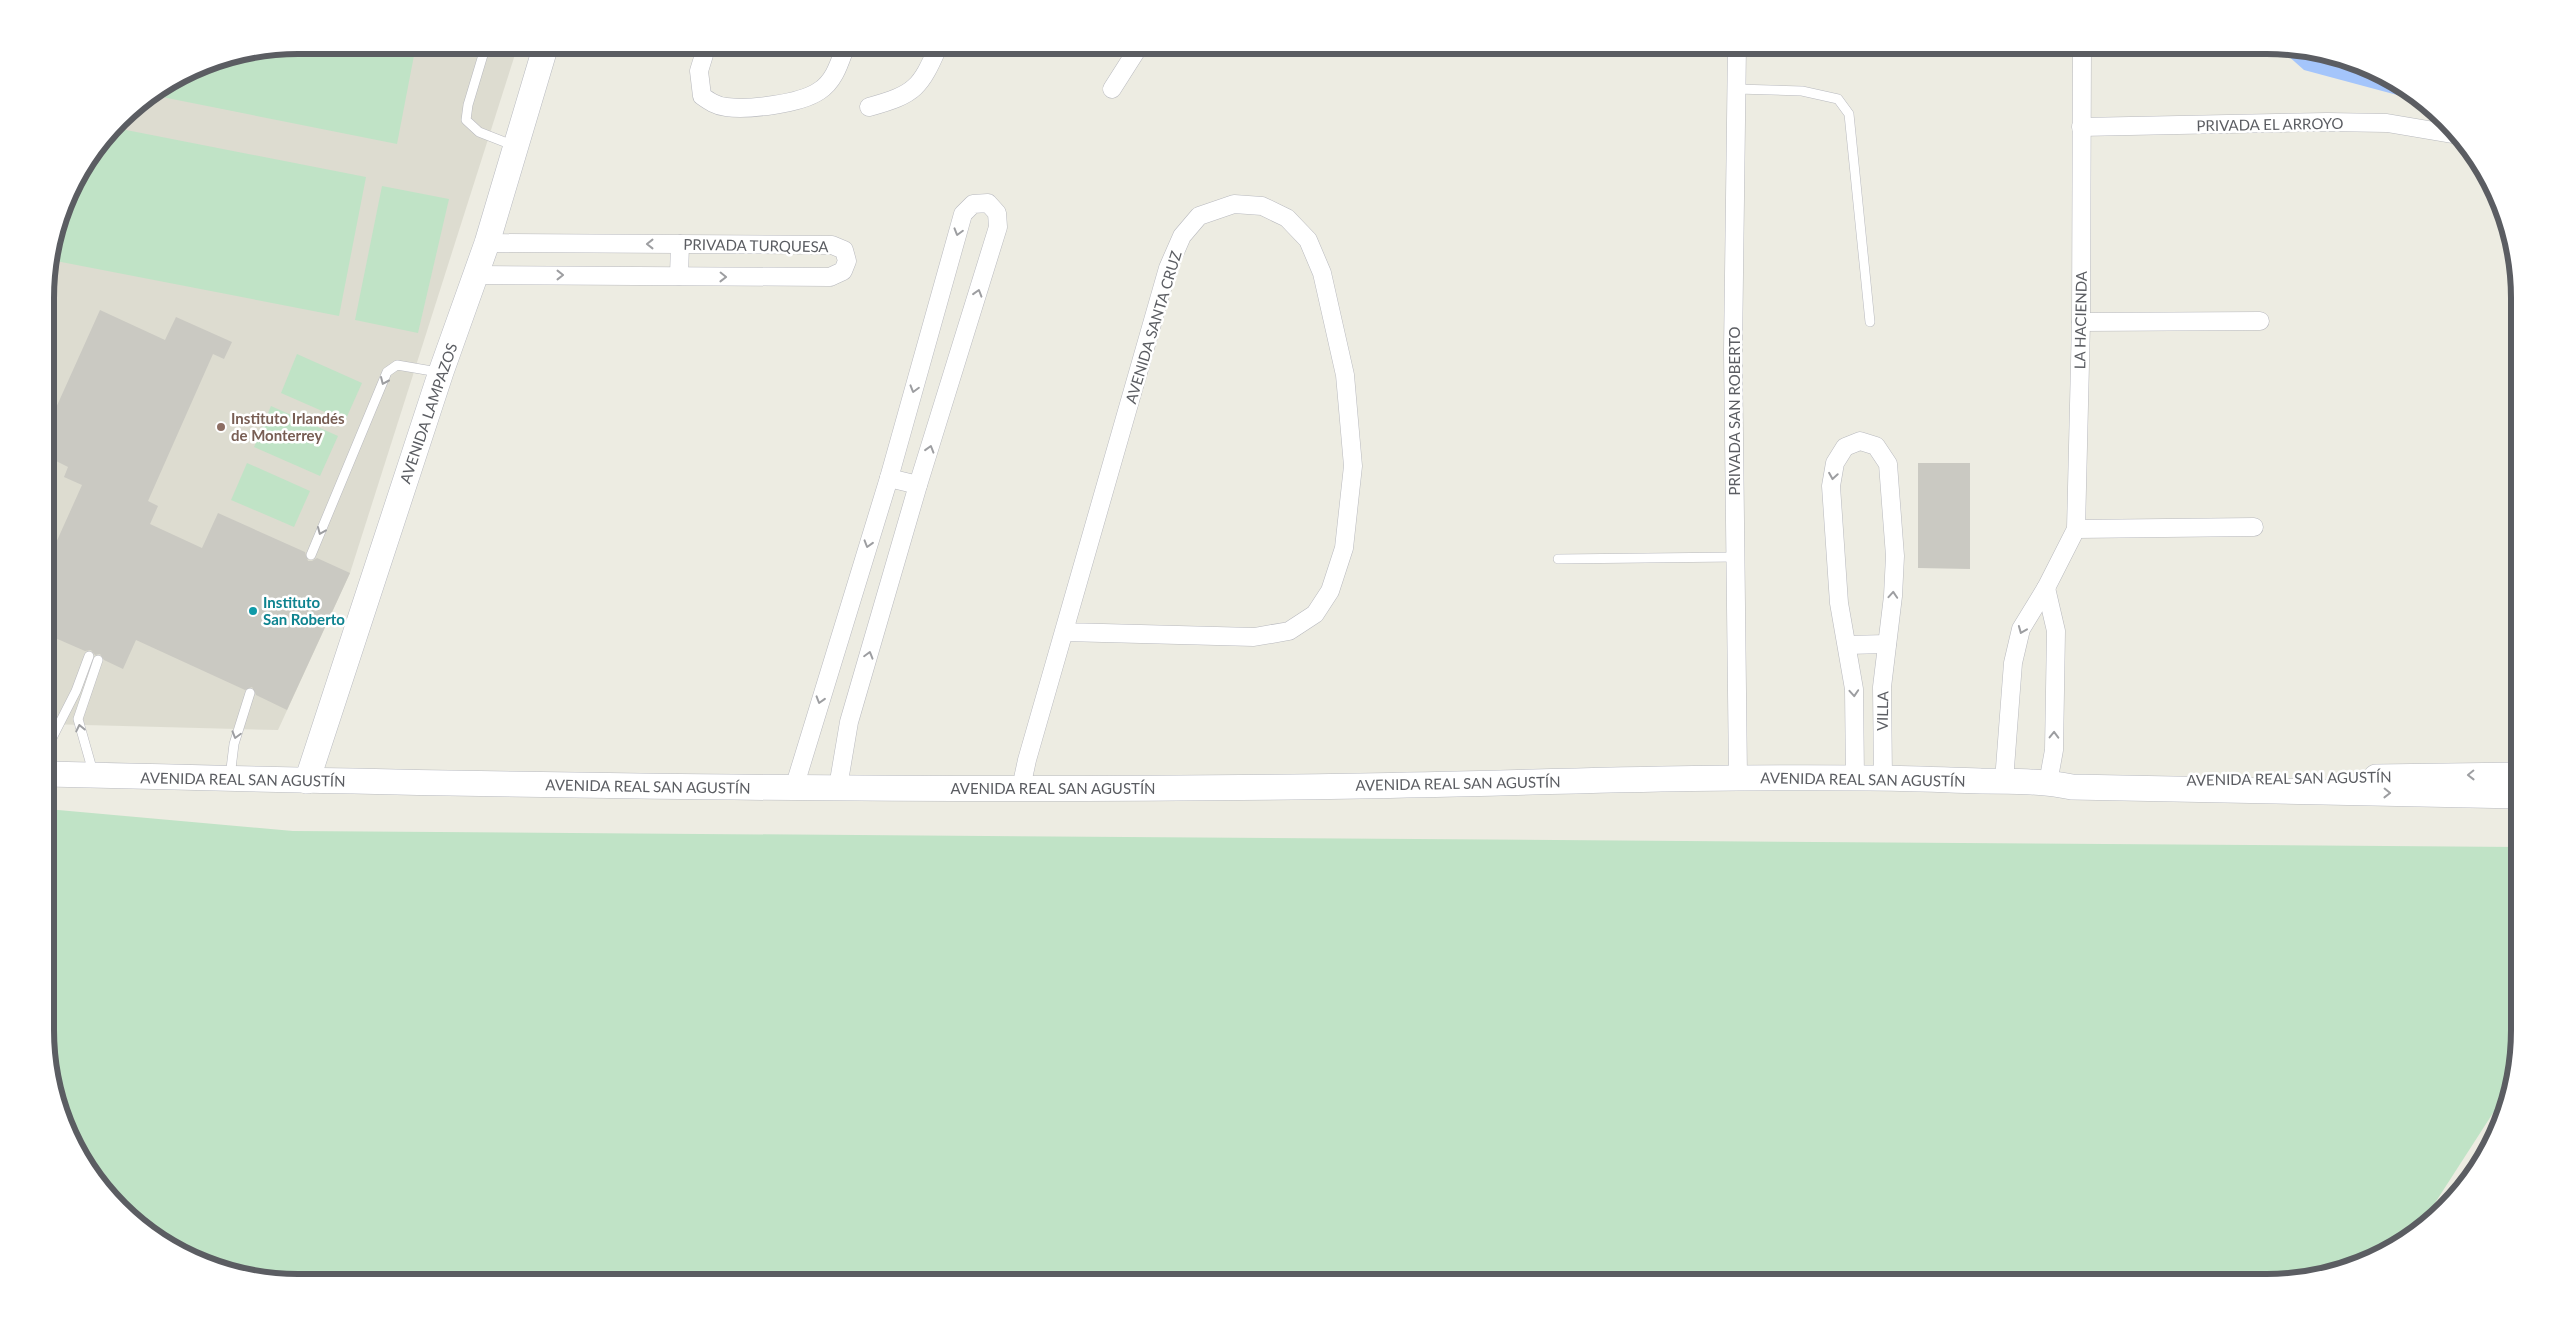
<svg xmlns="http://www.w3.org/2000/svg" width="2565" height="1328" font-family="Lato,sans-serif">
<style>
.education{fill:#dddcd0}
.green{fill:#c0e3c6}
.water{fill:#a4c5fb}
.building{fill:#cac9c2}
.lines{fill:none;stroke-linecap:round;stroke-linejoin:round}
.lane-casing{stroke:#b8b9be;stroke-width:10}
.street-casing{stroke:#b8b9be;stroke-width:19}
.secondary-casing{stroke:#b8bac0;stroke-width:26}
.lane{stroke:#fff;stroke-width:9}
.street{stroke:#fff;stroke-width:18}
.secondary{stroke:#fff;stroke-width:25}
.oneway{stroke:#9d9ea1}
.education-dot{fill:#8d6e63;stroke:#fff;stroke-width:2}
.culture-dot{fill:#0f9aa8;stroke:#fff;stroke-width:2}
.labels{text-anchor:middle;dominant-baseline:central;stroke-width:5;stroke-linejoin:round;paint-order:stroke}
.street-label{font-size:15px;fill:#5b5d62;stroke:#fff}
.education-label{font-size:15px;font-weight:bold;fill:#785e54;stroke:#fff;text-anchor:start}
.culture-label{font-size:15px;font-weight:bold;fill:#0d838f;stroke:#fff;text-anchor:start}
.rim{fill:none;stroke:#5b5d62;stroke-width:6}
</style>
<rect width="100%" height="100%" fill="#edece2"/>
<path class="education" d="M 298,45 L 518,45 L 350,573 L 278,730 L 47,724 L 46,281 L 71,186 L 131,108 L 201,64 Z"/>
<g class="green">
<path d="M 298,45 L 416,45 L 397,144 L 152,95 L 201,64 Z"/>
<path d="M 116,128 L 366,177 L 339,316 L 56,261 L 72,185 Z"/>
<path d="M 382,186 L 449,199 L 418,333 L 355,320 Z"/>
<path d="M 297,354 L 362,383 L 345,421 L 281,393 Z"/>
<path d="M 271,406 L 338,436 L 320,476 L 254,447 Z"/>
<path d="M 247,463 L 310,491 L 294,527 L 231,500 Z"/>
<path d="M 47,809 L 293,831 L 2519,847 L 2520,1030 L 2513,1082 L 2415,1234 L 2407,1241 L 2348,1270 L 2283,1282 L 298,1283 L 233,1274 L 186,1257 L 131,1220 L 88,1171 L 64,1127 L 47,1063 Z"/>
</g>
<path class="water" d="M 2277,46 L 2332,54 L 2379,71 L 2427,103 L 2304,70 Z"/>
<g class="building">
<path d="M 100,310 L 165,340 L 176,317 L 232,342 L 224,359 L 213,354 L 148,501 L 158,506 L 150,524 L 202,548 L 218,513 L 305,552 L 308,561 L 312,561 L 317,558 L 350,573 L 287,710 L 256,695 L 252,687 L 245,690 L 136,640 L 123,669 L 104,660 L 100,654 L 95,655 L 91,650 L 85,651 L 46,634 L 46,565 L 82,485 L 64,477 L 68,467 L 46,456 L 52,438 L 46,436 L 46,430 Z"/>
<path d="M 1918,463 L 1970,463 L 1970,569 L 1918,568 Z"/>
</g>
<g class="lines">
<defs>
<g id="lane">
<path d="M 486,45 L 468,105 L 466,120 L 479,132 L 515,146"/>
<path d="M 1736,89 L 1802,91 L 1838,99 L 1849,114 L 1870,322"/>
<path d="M 311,555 L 387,372 L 397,365 L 438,372"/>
<path d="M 1558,559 L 1735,557"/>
<path d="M 47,748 L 76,691 L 89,656"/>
<path d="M 93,772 L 78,719 L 98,660"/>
<path d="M 230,777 L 234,744 L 250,693"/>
</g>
<g id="street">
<path d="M 707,45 L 699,71 L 702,96 C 709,101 716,106 726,107 C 748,110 800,104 819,91 C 835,81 840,61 846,45"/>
<path d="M 1737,45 L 1733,351 L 1738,777"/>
<path d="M 1112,89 L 1140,45"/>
<path d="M 869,107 C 916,94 920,88 939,45"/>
<path d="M 2081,127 L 2327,122 L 2387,123 L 2458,135"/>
<path d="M 476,275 L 830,277 L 843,271 L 847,261 L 844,250 L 832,245 L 487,243"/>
<path d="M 679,276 L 680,244"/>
<path d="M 2081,322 L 2260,321"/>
<path d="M 889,478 L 918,485"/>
<path d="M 2076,529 L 2254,527"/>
<path d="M 2046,588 L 2056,631 L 2054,750 L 2048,783"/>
<path d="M 1847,645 L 1887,644"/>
<path d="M 1855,778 L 1854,689 L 1839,603 L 1831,486 L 1835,463 L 1845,447 L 1860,441 L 1876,446 L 1888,464 L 1895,556 L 1893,596 L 1882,687 L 1883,778"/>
<path d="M 2004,781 L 2013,663 L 2021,629 L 2046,588 L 2076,529 L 2081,322 L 2082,45"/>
<path d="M 794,788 L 889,478 L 963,214 L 973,204 L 988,203 L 997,213 L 998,227 L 918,485 L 849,722 L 838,787"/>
<path d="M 1021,788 L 1027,760 L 1168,268 L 1182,236 L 1199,216 L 1234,204 L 1262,206 L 1287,218 L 1308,240 L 1322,273 L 1345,375 L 1353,466 L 1344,548 L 1330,591 L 1315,614 L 1289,631 L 1254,637 L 1065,632"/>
</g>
<g id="secondary">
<path d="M 47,774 C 484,785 922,793 1360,786 C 1530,783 1699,776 1869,778 C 1906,778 1944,780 1981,781 C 2011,781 2043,781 2072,787 L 2519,796"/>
<path d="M 2376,777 L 2519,775"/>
<path d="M 307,781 L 441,372 L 487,243 L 546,45"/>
</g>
</defs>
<use href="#lane" class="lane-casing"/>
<use href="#street" class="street-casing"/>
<use href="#secondary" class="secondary-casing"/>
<use href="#lane" class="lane"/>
<use href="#street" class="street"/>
<use href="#secondary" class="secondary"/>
</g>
<defs><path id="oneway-chevron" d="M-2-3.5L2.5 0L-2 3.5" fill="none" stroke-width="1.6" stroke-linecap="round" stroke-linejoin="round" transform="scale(1.25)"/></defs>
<g class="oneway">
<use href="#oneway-chevron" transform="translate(958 232) rotate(106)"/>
<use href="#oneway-chevron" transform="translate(650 244) rotate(-180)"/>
<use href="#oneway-chevron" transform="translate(560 275)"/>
<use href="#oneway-chevron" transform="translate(723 277) rotate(1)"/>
<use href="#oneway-chevron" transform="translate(978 293) rotate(-73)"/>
<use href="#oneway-chevron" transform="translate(384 381) rotate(114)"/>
<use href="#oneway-chevron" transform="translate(914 389) rotate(106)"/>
<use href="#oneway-chevron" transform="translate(930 449) rotate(-73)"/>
<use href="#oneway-chevron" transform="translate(1833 476) rotate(99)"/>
<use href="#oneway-chevron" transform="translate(321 531) rotate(113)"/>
<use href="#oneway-chevron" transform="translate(868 544) rotate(107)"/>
<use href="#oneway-chevron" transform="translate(1893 595) rotate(-86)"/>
<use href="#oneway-chevron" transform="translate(2022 630) rotate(112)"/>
<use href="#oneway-chevron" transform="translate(869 655) rotate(-74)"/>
<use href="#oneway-chevron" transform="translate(1854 693) rotate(86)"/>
<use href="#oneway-chevron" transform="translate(820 700) rotate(107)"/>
<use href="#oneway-chevron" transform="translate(80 728) rotate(-102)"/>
<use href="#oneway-chevron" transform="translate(236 735) rotate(106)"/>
<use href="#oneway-chevron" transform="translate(2054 735) rotate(-89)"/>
<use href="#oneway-chevron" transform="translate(2471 775) rotate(179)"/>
<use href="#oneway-chevron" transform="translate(2387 793) rotate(1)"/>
</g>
<circle class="education-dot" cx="221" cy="427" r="5"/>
<circle class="culture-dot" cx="253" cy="611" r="5"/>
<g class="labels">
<g class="street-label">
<text transform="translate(2270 124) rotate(-1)">PRIVADA EL ARROYO</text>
<text transform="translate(756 245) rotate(1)">PRIVADA TURQUESA</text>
<text transform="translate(2080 320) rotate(-89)">LA HACIENDA</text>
<text transform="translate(1153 327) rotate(-73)">AVENIDA SANTA CRUZ</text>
<text transform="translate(1734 411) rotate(-90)">PRIVADA SAN ROBERTO</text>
<text transform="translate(428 413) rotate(-71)">AVENIDA LAMPAZOS</text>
<text transform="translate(1882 711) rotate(-89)">VILLA</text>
<text transform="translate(2289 778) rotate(-1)">AVENIDA REAL SAN AGUSTÍN</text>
<text transform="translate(243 779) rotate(1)">AVENIDA REAL SAN AGUSTÍN</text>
<text transform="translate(1863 779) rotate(1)">AVENIDA REAL SAN AGUSTÍN</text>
<text transform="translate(1458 783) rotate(-1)">AVENIDA REAL SAN AGUSTÍN</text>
<text transform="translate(648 786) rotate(1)">AVENIDA REAL SAN AGUSTÍN</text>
<text x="1053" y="788">AVENIDA REAL SAN AGUSTÍN</text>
</g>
<g class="education-label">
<text x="231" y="418">Instituto Irlandés<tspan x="231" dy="17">de Monterrey</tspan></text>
</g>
<g class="culture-label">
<text x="263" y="602">Instituto<tspan x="263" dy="17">San Roberto</tspan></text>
</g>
</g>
<path d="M0 0H2565V1328H0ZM298 54H2267A244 244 0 0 1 2511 298V1030A244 244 0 0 1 2267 1274H298A244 244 0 0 1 54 1030V298A244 244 0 0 1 298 54Z" fill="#fff" fill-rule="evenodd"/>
<path class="rim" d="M298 54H2267A244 244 0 0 1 2511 298V1030A244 244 0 0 1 2267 1274H298A244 244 0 0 1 54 1030V298A244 244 0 0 1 298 54Z"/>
</svg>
